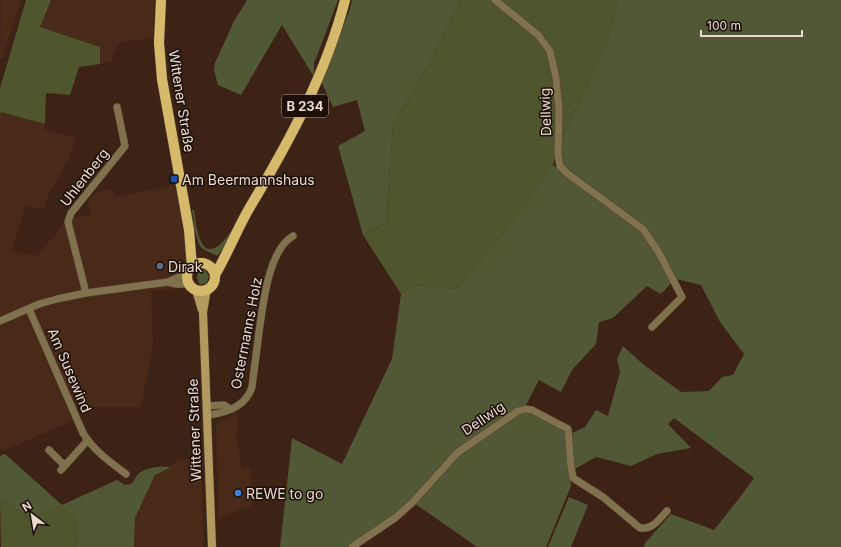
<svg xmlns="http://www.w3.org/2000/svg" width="841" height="547" font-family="Inter,sans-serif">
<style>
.built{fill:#492917}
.green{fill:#515835}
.forest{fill:#4f562d}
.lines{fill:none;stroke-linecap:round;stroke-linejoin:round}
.minor-casing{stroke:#594033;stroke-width:8}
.secondary-casing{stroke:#594033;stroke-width:9}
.primary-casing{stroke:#594033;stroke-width:11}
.minor{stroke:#80724d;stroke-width:7}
.secondary{stroke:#b09a5e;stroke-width:8}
.primary{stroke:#d6b96a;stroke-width:10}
.transit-dot{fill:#1a4fb4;stroke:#1b1009;stroke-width:1.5}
.service-dot{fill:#5c6f8a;stroke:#1b1009;stroke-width:1.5}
.shop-dot{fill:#3f7fe0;stroke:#1b1009;stroke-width:1.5}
.labels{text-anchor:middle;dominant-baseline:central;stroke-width:3;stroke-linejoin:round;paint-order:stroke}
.shield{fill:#1b1009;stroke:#ad9d94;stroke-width:1}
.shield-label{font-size:13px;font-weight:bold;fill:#ebd9d0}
.street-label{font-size:14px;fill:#ebd9d0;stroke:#1b1009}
.poi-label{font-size:14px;fill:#ebd9d0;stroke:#1b1009;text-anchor:start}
</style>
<rect width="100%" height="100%" fill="#3d2315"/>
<g class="built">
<path d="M 1,0 L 21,0 L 2,59 L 0,58 Z"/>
<path d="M 50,0 L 155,0 L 153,38 L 119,42 L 111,61 L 100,64 L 100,47 L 40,27 L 51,1 Z"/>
<path d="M 1,111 L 45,124 L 44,129 L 76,138 L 70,157 L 47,198 L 43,210 L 25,206 L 12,251 L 37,256 L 62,226 L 64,217 L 76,218 L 91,215 L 88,201 L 97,193 L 113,188 L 115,198 L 177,184 L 191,287 L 151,291 L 153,345 L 141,407 L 78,407 L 68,412 L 73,421 L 3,451 L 0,447 L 0,116 Z"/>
<path d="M 236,412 L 239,426 L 236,435 L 242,468 L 251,467 L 252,508 L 243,508 L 219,519 L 216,426 L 221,421 Z"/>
<path d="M 201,458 L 204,537 L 203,547 L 134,547 L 135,518 L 155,475 L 171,467 L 177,460 Z"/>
</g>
<g class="green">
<path d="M 247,0 L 338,0 L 317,56 L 314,62 L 314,77 L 282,25 L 241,95 L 218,85 L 214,70 L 215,63 L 234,21 Z"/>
<path d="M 352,0 L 461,0 L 430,62 L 393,125 L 386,223 L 363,235 L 338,146 L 365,131 L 357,100 L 333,107 L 321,81 L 350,9 Z"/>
<path d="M 618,0 L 841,0 L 841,547 L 644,547 L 645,543 L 671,514 L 714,530 L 741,496 L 754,478 L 674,418 L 668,424 L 691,448 L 657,454 L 631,466 L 596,457 L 575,469 L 570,434 L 585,427 L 596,410 L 608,416 L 620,372 L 617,359 L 623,346 L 644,365 L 681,392 L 709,391 L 722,377 L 733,375 L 744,354 L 720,322 L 701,285 L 676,279 L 656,242 L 569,173 L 562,165 L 561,140 L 605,48 Z"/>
<path d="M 553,165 L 643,231 L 673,281 L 661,294 L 647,286 L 613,318 L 599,322 L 596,344 L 572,370 L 561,392 L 539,380 L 526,405 L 515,410 L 452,455 L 417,494 L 391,519 L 356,542 L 347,547 L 280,547 L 292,438 L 342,464 L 392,359 L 401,294 L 416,285 L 455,289 L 492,250 Z"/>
<path d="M 192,210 L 194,210 C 196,221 198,260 218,246 C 225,241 231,231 236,224 L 226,245 L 217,256 C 212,253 205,251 202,248 C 195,241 194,220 192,210 Z"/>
<path d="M 200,270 L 205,270 L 209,276 L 207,282 L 204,284 L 200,285 L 197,278 L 198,271 Z"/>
<path d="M 526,409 L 564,429 L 567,440 L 571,486 L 546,547 L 477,547 L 414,503 L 456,455 Z"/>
<path d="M 5,454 L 62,505 L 117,480 L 125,485 L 131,484 C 134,481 136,476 139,473 C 148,467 160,466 171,467 L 155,475 L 135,518 L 134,547 L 78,547 L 74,514 L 28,518 L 5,500 L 0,501 L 0,456 Z"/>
<path d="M 569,497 L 588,505 L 571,547 L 548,547 Z"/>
</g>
<g class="forest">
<path d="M 26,0 L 50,0 L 51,1 L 40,27 L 100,47 L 100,64 L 79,67 L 70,95 L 46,93 L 45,124 L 1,112 L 0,116 L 0,88 Z"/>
<path d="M 461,0 L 618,0 L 605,48 L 561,140 L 553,165 L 492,251 L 455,289 L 416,285 L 401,294 L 363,235 L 386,223 L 393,125 L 430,62 Z"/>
<path d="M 5,500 L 28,518 L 61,505 L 74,514 L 78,547 L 1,547 L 0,501 Z"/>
</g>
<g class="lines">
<defs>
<g id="minor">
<path d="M 495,0 L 538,35 L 550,51 L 556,78 L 559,110 L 558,155 L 560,166 L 568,174 L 643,229 L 659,253 L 682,297 L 652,327"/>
<path d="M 168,282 L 176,284 L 190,284"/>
<path d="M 86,293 L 68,222 L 71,213 L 76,207 L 125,146 L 117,107"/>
<path d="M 29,309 L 83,433 C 93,450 110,462 126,474"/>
<path d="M 0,321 L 39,304 L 57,299 L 86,293 L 168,282 L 188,273"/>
<path d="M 207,406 L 224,405 L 230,409"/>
<path d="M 208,415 C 226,413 246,406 252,387 C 254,369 257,350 259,332 C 263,306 268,250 293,236"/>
<path d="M 49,450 L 62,463 L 66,464"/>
<path d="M 61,470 L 87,441"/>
<path d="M 352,547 L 395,518 L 413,502 L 457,453 L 518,411 L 525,409 L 532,410 L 568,429 L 571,467 L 573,478 L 603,497 L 640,528 C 653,530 659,519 667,511"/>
</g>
<g id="secondary">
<path d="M 207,289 L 203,312 L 212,547"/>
<path d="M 196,290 L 202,310"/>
</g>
<g id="primary">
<path d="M 161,0 L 159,43 L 162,79 L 189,230 L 192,267"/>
<circle cx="201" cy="277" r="14"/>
<path d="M 215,275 C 228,253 237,229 250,207 C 289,142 326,74 345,0"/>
</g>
</defs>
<use href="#minor" class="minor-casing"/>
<use href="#secondary" class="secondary-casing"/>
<use href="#primary" class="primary-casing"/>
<use href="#minor" class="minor"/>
<use href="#secondary" class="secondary"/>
<use href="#primary" class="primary"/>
</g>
<rect class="transit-dot" x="170" y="175" width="8" height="8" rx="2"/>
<circle class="service-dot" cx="160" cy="266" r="4"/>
<circle class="shop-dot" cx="238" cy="493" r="4"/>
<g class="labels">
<rect class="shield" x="282" y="95" width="46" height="22" rx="3"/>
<g class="shield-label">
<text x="305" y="106">B 234</text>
</g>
<g class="street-label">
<text transform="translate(182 101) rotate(81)">Wittener Straße</text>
<text transform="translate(545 112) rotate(-92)">Dellwig</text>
<text transform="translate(84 177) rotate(-52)">Uhlenberg</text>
<text transform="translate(246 333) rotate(-79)">Ostermanns Holz</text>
<text transform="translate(70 370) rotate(67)">Am Susewind</text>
<text transform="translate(483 418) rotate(-34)">Dellwig</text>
<text transform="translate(194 430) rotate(-92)">Wittener Straße</text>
</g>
<g class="poi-label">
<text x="182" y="179">Am Beermannshaus</text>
<text x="168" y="266">Dirak</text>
<text x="246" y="493">REWE to go</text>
</g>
</g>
<g transform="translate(32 515) rotate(329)" stroke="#1b1009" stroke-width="3" paint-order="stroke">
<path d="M0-3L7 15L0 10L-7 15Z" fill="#ebd9d0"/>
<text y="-6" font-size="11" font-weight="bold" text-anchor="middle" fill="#ebd9d0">N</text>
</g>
<path d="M701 30v6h101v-6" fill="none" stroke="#ebd9d0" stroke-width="2"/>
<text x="707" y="30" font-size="12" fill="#ebd9d0" stroke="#1b1009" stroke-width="3" paint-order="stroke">100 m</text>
</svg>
